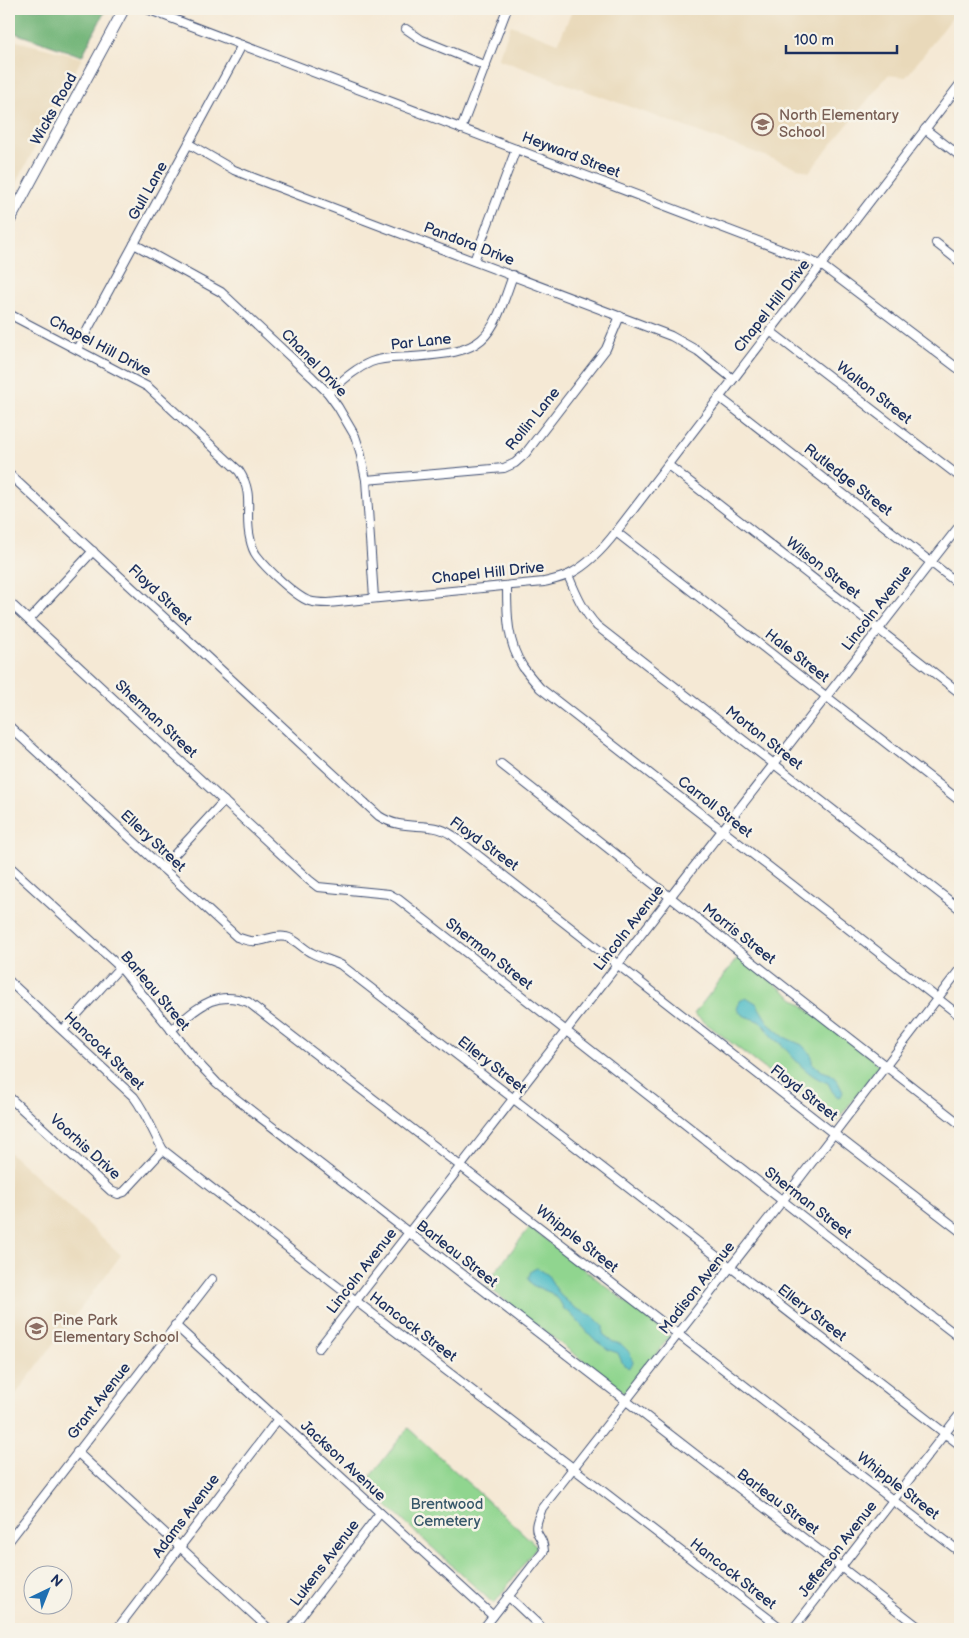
<svg xmlns="http://www.w3.org/2000/svg" width="969" height="1638" font-family="'Balsamiq Sans',sans-serif">
<style>
.built{fill:#e9d9ba}
.green{fill:#90d58f;stroke:#568276}
.forest{fill:#74b67a;stroke:#48726c}
.water{fill:#4ebcc6;stroke:#347692}
.lines{fill:none;stroke-linecap:round;stroke-linejoin:round}
.minor-casing{stroke:#3c4b70;stroke-width:10}
.secondary-casing{stroke:#3c4b70;stroke-width:12}
.minor{stroke:#fff;stroke-width:8}
.secondary{stroke:#fff;stroke-width:10}
.labels{text-anchor:middle;dominant-baseline:central;stroke-width:5;stroke-linejoin:round;paint-order:stroke}
.street-label{font-size:15px;fill:#1b2f5e;stroke:#f7f3e8}
.education-label{font-size:15px;fill:#785e54;stroke:#f7f3e8;text-anchor:start}
.park-label{font-size:15px;fill:#38586a;stroke:#f7f3e8}
</style>
<rect width="100%" height="100%" fill="#f7f3e8"/>
<filter id="ink" filterUnits="userSpaceOnUse"><feTurbulence type="fractalNoise" baseFrequency=".02" numOctaves="2"/><feDisplacementMap in="SourceGraphic" scale="10" xChannelSelector="R" yChannelSelector="G"/><feConvolveMatrix kernelMatrix="1 2 1 2 8 2 1 2 1" color-interpolation-filters="sRGB"/></filter>
<filter id="wash" filterUnits="userSpaceOnUse"><feTurbulence type="fractalNoise" baseFrequency=".0096" numOctaves="4" result="noise"/><feDisplacementMap in="SourceGraphic" scale="20" xChannelSelector="R" yChannelSelector="G"/><feGaussianBlur stdDeviation="1.12" result="paint"/><feColorMatrix in="noise" values="0 0 0 0 0 0 0 0 0 0 0 0 0 0 0 0 0 1.4 0 .05"/><feComposite in="paint" operator="in"/></filter>
<g filter="url(#wash)">
<rect width="100%" height="100%" fill="#f5e9d5"/>
<g class="built">
<path d="M 573,9 L 711,10 L 959,9 L 906,77 L 888,75 L 809,172 L 498,59 L 511,25 L 558,43 Z"/>
<path d="M 9,39 L 82,58 L 9,197 Z"/>
<path d="M 9,1152 L 121,1255 L 9,1403 Z"/>
</g>
<g class="green">
<path d="M 739,956 L 880,1065 L 835,1123 L 694,1014 Z"/>
<path d="M 530,1227 L 670,1336 L 626,1394 L 485,1285 Z"/>
<path d="M 408,1428 L 537,1546 L 494,1604 L 364,1485 Z"/>
</g>
<path class="forest" d="M 9,9 L 106,9 L 82,56 L 9,31 Z"/>
<g class="water">
<path d="M 746,997 L 756,1003 L 769,1024 L 784,1037 L 802,1045 L 812,1056 L 812,1063 L 822,1071 L 831,1074 L 838,1082 L 843,1092 L 841,1096 L 837,1097 L 832,1091 L 828,1083 C 807,1076 795,1059 781,1044 C 778,1041 774,1040 772,1037 C 768,1032 766,1026 760,1022 C 751,1017 743,1018 737,1009 L 740,1001 Z"/>
<path d="M 537,1268 L 547,1274 L 560,1295 L 575,1308 L 593,1316 L 603,1326 L 603,1334 L 613,1342 L 621,1344 L 629,1352 L 633,1362 L 631,1366 L 628,1368 L 622,1362 L 618,1353 L 609,1350 L 596,1341 L 570,1313 L 564,1309 L 559,1300 L 551,1293 L 532,1285 L 528,1279 L 531,1271 Z"/>
</g>
</g>
<g filter="url(#ink)">
<g class="lines">
<defs>
<g id="minor">
<path d="M 147,9 L 821,265 L 960,370"/>
<path d="M 406,29 L 422,40 L 486,66"/>
<path d="M 461,129 L 507,9"/>
<path d="M 925,129 L 960,156"/>
<path d="M 189,144 L 234,170 L 254,178 L 671,336 L 698,351 L 733,379"/>
<path d="M 936,243 L 960,262"/>
<path d="M 134,244 L 221,292 L 312,377 L 328,393 L 338,407 L 355,436 L 360,451 L 366,480 L 374,598"/>
<path d="M 474,261 L 516,149"/>
<path d="M 9,314 L 148,387 L 239,471 C 255,495 244,513 250,538 C 251,543 253,551 257,556 C 266,568 295,596 309,601 C 315,603 322,603 328,603 L 544,582 C 552,580 562,578 570,574 C 589,564 603,549 616,532 L 960,84"/>
<path d="M 770,331 L 960,477"/>
<path d="M 77,349 L 242,45"/>
<path d="M 328,393 C 341,382 354,369 371,362 C 383,357 399,358 412,357 C 485,352 490,343 513,275"/>
<path d="M 719,397 L 960,585"/>
<path d="M 668,465 L 960,693"/>
<path d="M 9,474 L 379,816 C 405,833 428,819 452,835 L 833,1133 L 960,1231"/>
<path d="M 366,480 L 504,468 L 515,463 L 525,454 L 606,349 L 620,316"/>
<path d="M 616,532 L 960,801"/>
<path d="M 568,575 C 576,594 583,611 597,626 L 960,909"/>
<path d="M 507,587 C 507,614 507,643 523,667 C 528,674 534,681 540,688 L 960,1016"/>
<path d="M 9,602 L 309,880 L 318,887 L 389,894 L 398,899 L 816,1227 L 960,1338"/>
<path d="M 29,620 L 93,551"/>
<path d="M 9,726 L 237,937 C 243,939 248,942 255,941 C 266,941 275,934 286,937 C 296,939 303,949 312,953 C 321,958 331,960 341,965 L 960,1445"/>
<path d="M 501,764 L 792,993 L 960,1124"/>
<path d="M 9,866 L 120,967 L 199,1064 L 217,1083 L 235,1098 L 921,1629"/>
<path d="M 162,868 L 224,801"/>
<path d="M 9,981 L 134,1097 C 146,1113 153,1132 163,1150 L 356,1301 L 782,1629"/>
<path d="M 63,1030 L 120,967"/>
<path d="M 171,1030 C 197,1009 213,989 248,1002 L 960,1552"/>
<path d="M 9,1097 L 111,1191 L 118,1194 L 124,1192 L 163,1150"/>
<path d="M 175,1325 L 493,1616"/>
<path d="M 319,1348 L 960,525"/>
<path d="M 77,1452 L 269,1629"/>
<path d="M 9,1541 L 212,1279"/>
<path d="M 508,1596 L 543,1629"/>
<path d="M 117,1629 L 278,1419"/>
<path d="M 291,1629 L 380,1513"/>
<path d="M 483,1629 L 544,1551 C 543,1539 541,1541 537,1532 C 534,1524 540,1515 542,1508 L 783,1200 L 960,969"/>
<path d="M 793,1629 L 960,1414"/>
</g>
<path id="secondary" d="M 9,222 L 124,9"/>
</defs>
<use href="#minor" class="minor-casing"/>
<use href="#secondary" class="secondary-casing"/>
<use href="#minor" class="minor"/>
<use href="#secondary" class="secondary"/>
</g>
</g>
<defs>
<symbol id="school-ring" viewBox="-11 -11 22 22"><circle r="9.5" fill="#f7f3e8" stroke="#8d6e63" stroke-width="1.5"/><path d="M0-5L7-2L0 1L-7-2ZM-4 1L0 2.5L4 1V4Q0 6-4 4Z" fill="#8d6e63"/></symbol>
</defs>
<g fill-rule="evenodd">
<use href="#school-ring" x="750" y="112" width="25" height="25"/>
<use href="#school-ring" x="24" y="1316" width="25" height="25"/>
</g>
<g class="labels">
<g class="street-label">
<text transform="translate(54 109) rotate(-61)">Wicks Road</text>
<text transform="translate(571 155) rotate(21)">Heyward Street</text>
<text transform="translate(148 191) rotate(-61)">Gull Lane</text>
<text transform="translate(469 244) rotate(21)">Pandora Drive</text>
<text transform="translate(772 306) rotate(-52)">Chapel Hill Drive</text>
<text transform="translate(421 342) rotate(-6)">Par Lane</text>
<text transform="translate(100 346) rotate(28)">Chapel Hill Drive</text>
<text transform="translate(314 363) rotate(46)">Chanel Drive</text>
<text transform="translate(874 393) rotate(38)">Walton Street</text>
<text transform="translate(533 419) rotate(-51)">Rollin Lane</text>
<text transform="translate(848 480) rotate(38)">Rutledge Street</text>
<text transform="translate(823 568) rotate(38)">Wilson Street</text>
<text transform="translate(488 573) rotate(-6)">Chapel Hill Drive</text>
<text transform="translate(160 595) rotate(43)">Floyd Street</text>
<text transform="translate(877 608) rotate(-52)">Lincoln Avenue</text>
<text transform="translate(797 656) rotate(38)">Hale Street</text>
<text transform="translate(156 719) rotate(43)">Sherman Street</text>
<text transform="translate(764 738) rotate(38)">Morton Street</text>
<text transform="translate(715 807) rotate(38)">Carroll Street</text>
<text transform="translate(153 841) rotate(43)">Ellery Street</text>
<text transform="translate(484 844) rotate(36)">Floyd Street</text>
<text transform="translate(629 928) rotate(-52)">Lincoln Avenue</text>
<text transform="translate(739 934) rotate(38)">Morris Street</text>
<text transform="translate(489 954) rotate(38)">Sherman Street</text>
<text transform="translate(155 991) rotate(50)">Barleau Street</text>
<text transform="translate(104 1051) rotate(44)">Hancock Street</text>
<text transform="translate(492 1065) rotate(38)">Ellery Street</text>
<text transform="translate(804 1093) rotate(38)">Floyd Street</text>
<text transform="translate(85 1147) rotate(42)">Voorhis Drive</text>
<text transform="translate(808 1203) rotate(38)">Sherman Street</text>
<text transform="translate(577 1239) rotate(38)">Whipple Street</text>
<text transform="translate(457 1254) rotate(38)">Barleau Street</text>
<text transform="translate(362 1271) rotate(-52)">Lincoln Avenue</text>
<text transform="translate(697 1288) rotate(-52)">Madison Avenue</text>
<text transform="translate(812 1313) rotate(38)">Ellery Street</text>
<text transform="translate(413 1327) rotate(37)">Hancock Street</text>
<text transform="translate(99 1401) rotate(-52)">Grant Avenue</text>
<text transform="translate(343 1461) rotate(43)">Jackson Avenue</text>
<text transform="translate(898 1486) rotate(38)">Whipple Street</text>
<text transform="translate(778 1502) rotate(37)">Barleau Street</text>
<text transform="translate(186 1516) rotate(-53)">Adams Avenue</text>
<text transform="translate(838 1549) rotate(-52)">Jefferson Avenue</text>
<text transform="translate(325 1563) rotate(-53)">Lukens Avenue</text>
<text transform="translate(733 1574) rotate(38)">Hancock Street</text>
</g>
<g class="education-label">
<text x="779" y="115">North Elementary<tspan x="779" dy="17">School</tspan></text>
<text x="53" y="1320">Pine Park<tspan x="53" dy="17">Elementary School</tspan></text>
</g>
<g class="park-label">
<text x="447" y="1504">Brentwood<tspan x="447" dy="17">Cemetery</tspan></text>
</g>
</g>
<rect width="969" height="1638" fill="none" stroke="#f7f3e8" stroke-width="30"/>
<g transform="translate(48 1590) rotate(43)"><circle r="24" fill="#f7f3e8" stroke="#9fa5b1"/>
<path d="M0-4L9 19L0 12L-9 19Z" fill="#1f6fb2"/>
<text y="-8" font-size="14" font-weight="bold" text-anchor="middle" fill="#1b2f5e">N</text>
</g>
<path d="M786 45v8h111v-8" fill="none" stroke="#1b2f5e" stroke-width="2.5"/>
<text x="794" y="45" font-size="15" fill="#1b2f5e" stroke="#f7f3e8" stroke-width="4" paint-order="stroke">100 m</text>
</svg>
